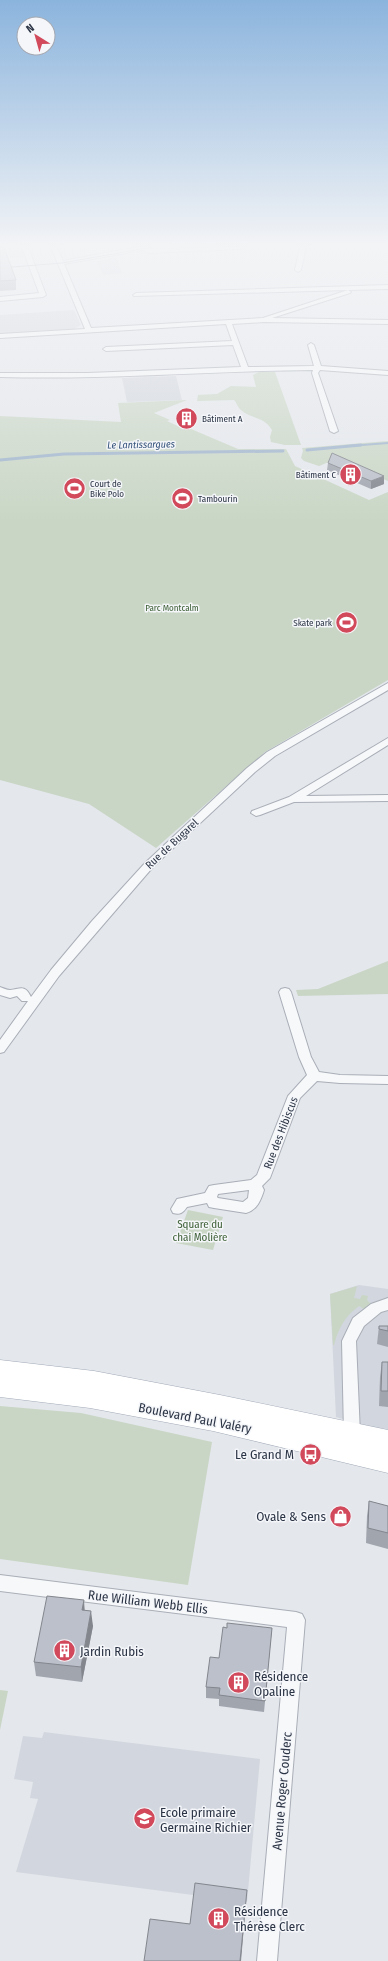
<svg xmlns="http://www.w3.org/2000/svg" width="388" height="1961" font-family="'Fira Sans Condensed',sans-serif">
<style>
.built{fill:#d2d6de}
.green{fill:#c9d6c5}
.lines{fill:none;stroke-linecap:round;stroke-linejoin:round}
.stream-far1{stroke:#9fb4cc;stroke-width:2}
.stream{stroke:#9fb4cc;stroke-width:3}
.minor-casing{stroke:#a9aeb7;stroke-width:2}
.primary-casing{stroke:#a3abb8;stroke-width:1}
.minor{fill:#f7f8fa;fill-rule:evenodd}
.primary{fill:#fff;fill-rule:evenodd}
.tram{stroke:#7d8696;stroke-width:1}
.wall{fill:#a1a5ae}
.shaded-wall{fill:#83868d}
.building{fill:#bbc0ca;stroke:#83868d}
.labels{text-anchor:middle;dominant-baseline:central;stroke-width:3;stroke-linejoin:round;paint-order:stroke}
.far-poi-label{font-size:9px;fill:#2b3445;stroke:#f4f6f9;text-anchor:start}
.far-park-label{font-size:9px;fill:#3f6138;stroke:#f4f6f9}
.far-water-label{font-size:10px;font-style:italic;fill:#34527a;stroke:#f4f6f9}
.street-label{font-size:11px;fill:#2b3445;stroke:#f4f6f9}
.park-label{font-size:11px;fill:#3f6138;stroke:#f4f6f9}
.near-street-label{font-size:13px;fill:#2b3445;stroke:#f4f6f9}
.near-poi-label{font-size:13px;fill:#2b3445;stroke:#f4f6f9;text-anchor:start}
</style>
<rect width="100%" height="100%" fill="#e4e7ec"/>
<g class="built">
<path d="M 116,257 L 122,273 L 103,275 L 97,261 Z"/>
<path d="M 74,310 L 81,325 L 74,329 L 0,334 L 0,315 Z"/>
<path d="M 176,376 L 182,400 L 127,402 L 122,378 Z"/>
<path d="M 359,1285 L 388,1289 L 388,1429 L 370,1427 L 336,1417 L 330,1294 Z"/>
<path d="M 44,1732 L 260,1759 L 247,1902 L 16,1872 L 38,1799 L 30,1798 L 33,1782 L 14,1779 L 23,1736 L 42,1738 Z"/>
</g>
<g class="green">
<path d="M 6,247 L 22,247 L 26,257 L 10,258 Z"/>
<path d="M 259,372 L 275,372 L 301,445 L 285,445 L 271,442 L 270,437 L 272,430 C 264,416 251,419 241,410 C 238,408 237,403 234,400 L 197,401 L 198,395 L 217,394 L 231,386 L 256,387 L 253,375 Z"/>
<path d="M 187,400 L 154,413 L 170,420 L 167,421 L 180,427 L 184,426 L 238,449 L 286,449 L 295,466 L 369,500 L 388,492 L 388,680 L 265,752 L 156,848 L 89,804 L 0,780 L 0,416 L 121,422 L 118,403 Z"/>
<path d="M 388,441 L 388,481 L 336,459 L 319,466 L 304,461 L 301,458 L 303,451 L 302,448 Z"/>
<path d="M 388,961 L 388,994 L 298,996 L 296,990 L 318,989 Z"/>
<path d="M 188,1210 L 223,1217 L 213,1250 L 176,1243 Z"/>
<path d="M 357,1286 L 354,1298 L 360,1299 L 362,1295 L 368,1296 L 367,1300 L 371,1304 L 364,1309 L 359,1306 C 345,1316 338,1329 334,1345 L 333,1345 L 330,1294 Z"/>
<path d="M 0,1406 L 81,1413 L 212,1442 L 188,1585 L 0,1559 Z"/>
<path d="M 0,1690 L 8,1691 L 0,1730 Z"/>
</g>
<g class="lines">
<path class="stream-far1" d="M 349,446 L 388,443"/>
<g class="stream">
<path d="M 307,450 L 361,445"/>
<path d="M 0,460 L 64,454 L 283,451"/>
</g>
<defs>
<g id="minor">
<path d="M 22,247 L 28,247 L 46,295 L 43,297 L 0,301 L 0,297 L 39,293 Z"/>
<path d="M 51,247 L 57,247 L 63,261 L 138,247 L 151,247 L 150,249 L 244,247 L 241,249 L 149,253 L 143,250 L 64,264 L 91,328 L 263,318 L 348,290 L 134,296 L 133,295 L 136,293 L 388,285 L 388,289 L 348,290 L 351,292 L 350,293 L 272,318 L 388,320 L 388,324 L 264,322 L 232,324 L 248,367 L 314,366 L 308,345 L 311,343 L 314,345 L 321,366 L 388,371 L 388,375 L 320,370 L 318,373 L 338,431 L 334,433 L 330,431 L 312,373 L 313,370 C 208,371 104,380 0,377 L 0,373 L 88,373 L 241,367 L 233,345 L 106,351 L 103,349 L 106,347 L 232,341 L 226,324 L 0,338 L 0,334 L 85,329 Z"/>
<path d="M 300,247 L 306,247 L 301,270 L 298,272 L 295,270 Z"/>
<path d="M 388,683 L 388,690 L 275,756 L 255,772 L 153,867 L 59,976 L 4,1052 L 0,1053 L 0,1040 L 28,1001 L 22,1001 L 17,996 L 10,998 L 0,995 L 0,987 C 3,988 7,990 10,990 C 20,989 25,984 31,997 L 51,970 L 92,921 L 145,863 L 247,768 L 267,752 Z"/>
<path d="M 388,738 L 388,745 L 306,796 L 388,795 L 388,801 L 294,802 L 260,815 L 256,816 L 251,813 L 252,811 L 289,797 Z"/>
<path d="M 285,988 L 289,989 L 291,992 L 311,1057 L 319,1072 L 340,1075 L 388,1076 L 388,1084 L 340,1083 L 317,1081 L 300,1098 L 270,1178 L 262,1186 L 264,1190 C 261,1200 257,1210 246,1213 L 214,1208 L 209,1207 L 207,1203 L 187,1207 C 183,1213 180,1215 173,1213 L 171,1209 L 177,1199 L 205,1193 L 209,1186 L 214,1185 L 251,1180 L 257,1175 L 288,1096 L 307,1075 L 299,1057 L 279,992 L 281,989 ZM 249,1190 L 248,1198 L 243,1202 L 218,1198 L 217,1197 L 218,1194 Z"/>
<path d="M 388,1298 L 388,1310 L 381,1312 L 364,1326 L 356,1341 L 360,1434 L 358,1439 L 352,1441 L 346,1439 L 344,1434 L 342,1341 L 353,1318 L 371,1304 Z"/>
<path d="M 0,1575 L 296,1612 L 302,1614 L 305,1620 L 277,1961 L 257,1961 L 287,1627 L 0,1591 Z"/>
</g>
<path id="primary" d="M 0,1360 L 94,1371 L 220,1395 L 388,1430 L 388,1473 L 213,1431 L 90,1408 L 0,1397 Z"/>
</defs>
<use href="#minor" class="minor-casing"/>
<use href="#primary" class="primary-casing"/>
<use href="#minor" class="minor"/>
<use href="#primary" class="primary"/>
<path class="tram" d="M 0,268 L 62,263 L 152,247"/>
</g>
<g class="wall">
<path d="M 0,247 L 16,280 L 16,290 L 0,291 Z"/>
<path d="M 328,463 L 384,484 L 371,489 L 327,470 Z"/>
<path d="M 379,1326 L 388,1326 L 388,1347 L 377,1344 Z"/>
<path d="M 382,1362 L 388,1362 L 388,1407 L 379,1406 L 380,1377 Z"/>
<path d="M 369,1501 L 388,1506 L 388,1549 L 366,1543 L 367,1516 Z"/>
<path d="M 84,1600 L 84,1610 L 93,1626 L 82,1682 L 36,1676 L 34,1662 Z"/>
<path d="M 227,1628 L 272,1628 L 264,1712 L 219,1706 L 219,1699 L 206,1698 L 206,1687 L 219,1658 Z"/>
</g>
<g class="shaded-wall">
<path d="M 384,476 L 384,484 L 371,489 L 371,481 Z"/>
<path d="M 84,1600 L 85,1615 L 82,1610 Z"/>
<path d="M 91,1611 L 93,1626 L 82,1682 L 81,1667 Z"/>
<path d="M 247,1890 L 241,1961 L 240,1961 Z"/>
</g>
<g class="building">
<path d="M 0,247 L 4,247 L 16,280 L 0,281 Z"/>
<path d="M 332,453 L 384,476 L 371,481 L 328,463 Z"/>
<path d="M 379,1326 L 388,1326 L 388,1331 L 379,1329 Z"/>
<path d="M 382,1362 L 388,1362 L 388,1391 L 381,1391 Z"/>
<path d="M 369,1501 L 388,1506 L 388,1533 L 368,1528 Z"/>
<path d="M 47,1596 L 84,1600 L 82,1610 L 91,1611 L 81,1667 L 34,1662 Z"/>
<path d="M 227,1623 L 272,1628 L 265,1701 L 219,1695 L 220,1688 L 206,1687 L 210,1657 L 219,1658 L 223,1627 L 227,1628 Z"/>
<path d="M 195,1883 L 247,1890 L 240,1961 L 144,1961 L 150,1919 L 190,1924 Z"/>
</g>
<linearGradient id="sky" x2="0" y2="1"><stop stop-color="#8bb4dd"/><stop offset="0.47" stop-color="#f3f4f6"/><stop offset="1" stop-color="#f3f4f6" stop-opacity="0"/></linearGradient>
<rect width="388" height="522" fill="url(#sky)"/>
<defs>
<symbol id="building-disc" viewBox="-11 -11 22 22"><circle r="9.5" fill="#d1495b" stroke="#f4f6f9"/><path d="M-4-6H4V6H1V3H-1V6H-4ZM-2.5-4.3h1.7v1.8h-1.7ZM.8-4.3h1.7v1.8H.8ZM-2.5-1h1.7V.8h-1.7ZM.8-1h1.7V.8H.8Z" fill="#fff"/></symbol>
<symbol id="stadium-disc" viewBox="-11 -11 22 22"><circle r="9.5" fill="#d1495b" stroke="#f4f6f9"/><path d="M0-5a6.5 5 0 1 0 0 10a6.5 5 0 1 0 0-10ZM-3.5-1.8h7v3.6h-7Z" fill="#fff"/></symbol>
<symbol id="bus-disc" viewBox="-11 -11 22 22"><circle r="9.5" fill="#d1495b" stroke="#f4f6f9"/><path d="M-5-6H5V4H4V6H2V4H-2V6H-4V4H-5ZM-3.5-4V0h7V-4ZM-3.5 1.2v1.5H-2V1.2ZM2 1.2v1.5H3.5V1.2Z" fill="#fff"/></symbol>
<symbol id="shop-disc" viewBox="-11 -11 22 22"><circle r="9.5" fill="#d1495b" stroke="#f4f6f9"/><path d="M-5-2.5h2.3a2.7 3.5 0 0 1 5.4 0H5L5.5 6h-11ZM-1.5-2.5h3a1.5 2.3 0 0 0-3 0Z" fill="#fff"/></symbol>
<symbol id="school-disc" viewBox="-11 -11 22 22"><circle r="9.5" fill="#d1495b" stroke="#f4f6f9"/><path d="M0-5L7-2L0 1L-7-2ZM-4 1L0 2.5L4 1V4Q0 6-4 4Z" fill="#fff"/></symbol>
</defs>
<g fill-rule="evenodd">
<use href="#building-disc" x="174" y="406" width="25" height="25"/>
<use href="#building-disc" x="338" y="462" width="25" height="25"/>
<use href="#stadium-disc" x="62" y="476" width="25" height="25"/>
<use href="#stadium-disc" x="170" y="486" width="25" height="25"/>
<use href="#stadium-disc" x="334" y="610" width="25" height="25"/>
<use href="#bus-disc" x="298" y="1442" width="25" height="25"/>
<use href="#shop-disc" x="328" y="1504" width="25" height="25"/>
<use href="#building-disc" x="52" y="1638" width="25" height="25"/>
<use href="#building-disc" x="226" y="1670" width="25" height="25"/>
<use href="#school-disc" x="132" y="1806" width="25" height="25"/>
<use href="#building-disc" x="206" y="1906" width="25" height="25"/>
</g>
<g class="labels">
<g class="far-poi-label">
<text x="202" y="419">Bâtiment A</text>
<text x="336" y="475" text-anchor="end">Bâtiment C</text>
<text x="90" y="484">Court de<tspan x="90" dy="10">Bike Polo</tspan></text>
<text x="198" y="499">Tambourin</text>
<text x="332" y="623" text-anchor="end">Skate park</text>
</g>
<g class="far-park-label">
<text x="172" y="608">Parc Montcalm</text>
</g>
<g class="far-water-label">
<text transform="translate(141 445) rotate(-1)">Le Lantissargues</text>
</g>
<g class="street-label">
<text transform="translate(172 844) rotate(-43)">Rue de Bugarel</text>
<text transform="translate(281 1133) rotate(-69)">Rue des Hibiscus</text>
</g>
<g class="park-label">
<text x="200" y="1224">Square du<tspan x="200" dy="13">chai Molière</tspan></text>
</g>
<g class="near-street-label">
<text transform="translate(195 1418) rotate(11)">Boulevard Paul Valéry</text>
<text transform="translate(148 1602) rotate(7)">Rue William Webb Ellis</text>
<text transform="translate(282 1791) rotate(-85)">Avenue Roger Couderc</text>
</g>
<g class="near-poi-label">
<text x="294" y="1454" text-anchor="end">Le Grand M</text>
<text x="326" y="1516" text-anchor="end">Ovale &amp; Sens</text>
<text x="80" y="1651">Jardin Rubis</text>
<text x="254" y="1676">Résidence<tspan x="254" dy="15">Opaline</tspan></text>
<text x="160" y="1812">Ecole primaire<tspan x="160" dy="15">Germaine Richier</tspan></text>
<text x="234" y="1911">Résidence<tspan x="234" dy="15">Thérèse Clerc</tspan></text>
</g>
</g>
<g transform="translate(36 36) rotate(323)"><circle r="19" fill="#f4f6f9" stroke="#a4a8b1"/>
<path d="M0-3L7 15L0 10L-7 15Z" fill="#d1495b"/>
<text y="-6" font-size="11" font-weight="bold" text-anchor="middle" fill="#2b3445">N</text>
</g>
</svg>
